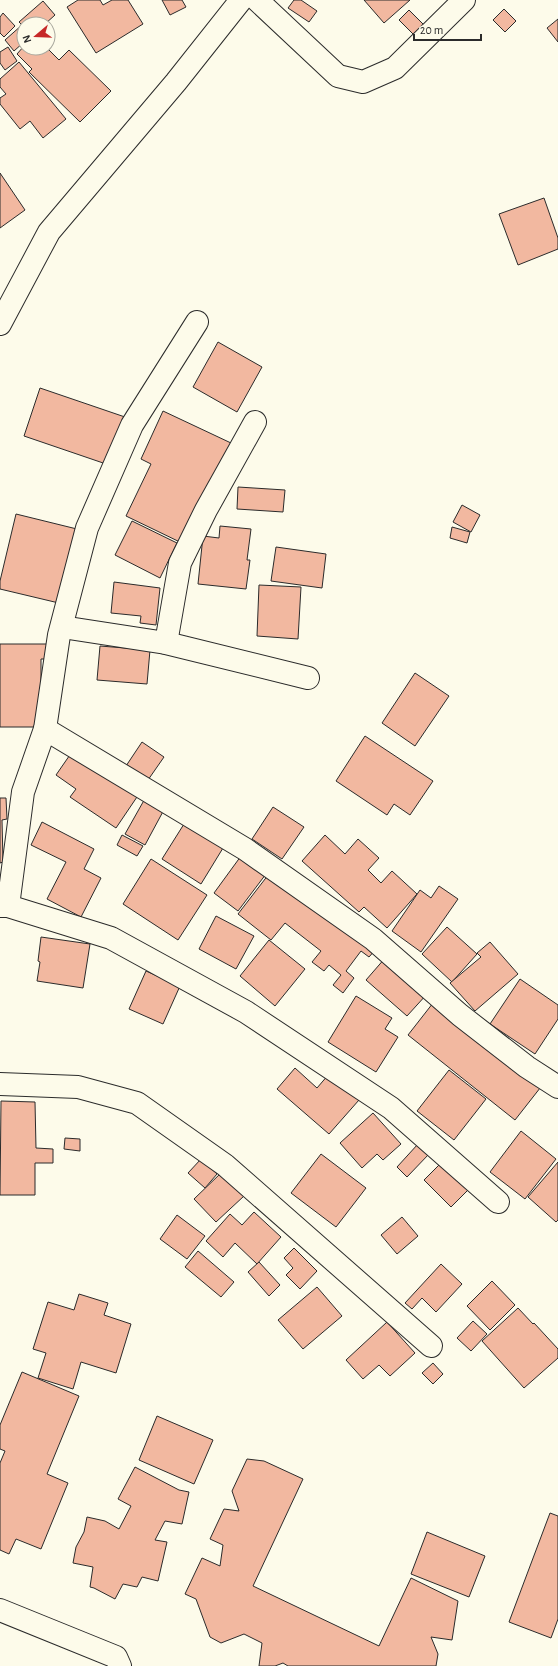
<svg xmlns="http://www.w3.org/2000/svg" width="558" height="1666" font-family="'Alegreya Sans',sans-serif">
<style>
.building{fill:#f2b8a0;stroke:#2b2b2b}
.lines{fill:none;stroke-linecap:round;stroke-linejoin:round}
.minor-casing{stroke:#2b2b2b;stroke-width:24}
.highway-casing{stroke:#2b2b2b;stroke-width:24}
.minor{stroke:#fdfbea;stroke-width:22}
.highway{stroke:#fdfbea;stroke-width:22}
</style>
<rect width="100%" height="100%" fill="#fdfbea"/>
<g class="building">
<path d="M 78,0 L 100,0 L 103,5 L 112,0 L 128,0 L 143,24 L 96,53 L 67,7 Z"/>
<path d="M 162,0 L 182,0 L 186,7 L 170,15 Z"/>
<path d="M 294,0 L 301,0 L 317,11 L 309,22 L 288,8 Z"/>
<path d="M 364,0 L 410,0 L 384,23 Z"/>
<path d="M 43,1 L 55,15 L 45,24 L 24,24 L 24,42 L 14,51 L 5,40 L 22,25 L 19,22 Z"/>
<path d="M 504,9 L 516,21 L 505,32 L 493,20 Z"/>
<path d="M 409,10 L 428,29 L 418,39 L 399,20 Z"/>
<path d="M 3,13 L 15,26 L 4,37 L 0,33 L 0,17 Z"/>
<path d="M 558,19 L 558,42 L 547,28 Z"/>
<path d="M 24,46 L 24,48 L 47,48 L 59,60 L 69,50 L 111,91 L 80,122 L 29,72 L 32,69 L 17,54 Z"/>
<path d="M 8,47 L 17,61 L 5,70 L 0,63 L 0,52 Z"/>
<path d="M 19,62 L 66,119 L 43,138 L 30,121 L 20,129 L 0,104 L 0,98 L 6,94 L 0,87 L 0,79 Z"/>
<path d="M 0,173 L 25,210 L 0,228 Z"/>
<path d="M 544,198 L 558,238 L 558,249 L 518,265 L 499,214 Z"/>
<path d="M 218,342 L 262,367 L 237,412 L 193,387 Z"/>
<path d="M 40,388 L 125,417 L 109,465 L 24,436 Z"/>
<path d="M 163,411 L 231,443 L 184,544 L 126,516 L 151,464 L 141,459 Z"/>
<path d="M 238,487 L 285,490 L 283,512 L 237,509 Z"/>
<path d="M 462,505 L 480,515 L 471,532 L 453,522 Z"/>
<path d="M 16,514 L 81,530 L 63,604 L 0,589 L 0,581 Z"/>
<path d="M 132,521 L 177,543 L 160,578 L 115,555 Z"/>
<path d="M 220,526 L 251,529 L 247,560 L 250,560 L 246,589 L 198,584 L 203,536 L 219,538 Z"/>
<path d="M 452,527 L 470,532 L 467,543 L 450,538 Z"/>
<path d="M 276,547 L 326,554 L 322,588 L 271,581 Z"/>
<path d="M 114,582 L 160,588 L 156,625 L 140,623 L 141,616 L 111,613 Z"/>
<path d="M 259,585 L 301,587 L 298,639 L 257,636 Z"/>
<path d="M 0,644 L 50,644 L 50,659 L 41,659 L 41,727 L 0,727 Z"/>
<path d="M 100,646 L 150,650 L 147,684 L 97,680 Z"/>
<path d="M 415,673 L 449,696 L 415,746 L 382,723 Z"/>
<path d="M 365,736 L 433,781 L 410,815 L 394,804 L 387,815 L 336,781 Z"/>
<path d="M 142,742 L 164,757 L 148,780 L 126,766 Z"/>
<path d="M 74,749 L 139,794 L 116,828 L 70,797 L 76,789 L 56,775 Z"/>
<path d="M 147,795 L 166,806 L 145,845 L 125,834 Z"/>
<path d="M 0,798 L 6,798 L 7,819 L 2,820 L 3,862 L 0,863 Z"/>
<path d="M 273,807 L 304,827 L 282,859 L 252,839 Z"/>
<path d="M 42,822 L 94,849 L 84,869 L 101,878 L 81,917 L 47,899 L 66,862 L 31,845 Z"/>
<path d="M 184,824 L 223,848 L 201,884 L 162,859 Z"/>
<path d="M 122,835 L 143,846 L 137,856 L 117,845 Z"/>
<path d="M 325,835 L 345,854 L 358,839 L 379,858 L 368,870 L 381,883 L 392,871 L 417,894 L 387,928 L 364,907 L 359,912 L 302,861 Z"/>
<path d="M 241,856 L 266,874 L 238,911 L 214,893 Z"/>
<path d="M 151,859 L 207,895 L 178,940 L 123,904 Z"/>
<path d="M 272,870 L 376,949 L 369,957 L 361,951 L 346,971 L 354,978 L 343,993 L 333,985 L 341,975 L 329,965 L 324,971 L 312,962 L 321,951 L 285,923 L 271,940 L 238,914 Z"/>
<path d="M 439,886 L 458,899 L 421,952 L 392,931 L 420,890 L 431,898 Z"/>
<path d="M 216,916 L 254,936 L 236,969 L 199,949 Z"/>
<path d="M 447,927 L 477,954 L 452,982 L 422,954 Z"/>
<path d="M 41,937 L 90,944 L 83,988 L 37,981 L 40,962 L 38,961 Z"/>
<path d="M 269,940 L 305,969 L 275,1006 L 240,976 Z"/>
<path d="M 490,942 L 518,974 L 475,1011 L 450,983 L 481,957 L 477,953 Z"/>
<path d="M 386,957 L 427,994 L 407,1016 L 366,980 Z"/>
<path d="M 146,971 L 180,986 L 163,1024 L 129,1009 Z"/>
<path d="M 520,979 L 558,1005 L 558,1019 L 535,1054 L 490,1024 Z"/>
<path d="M 356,996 L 392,1018 L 385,1029 L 398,1037 L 376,1072 L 328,1042 Z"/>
<path d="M 433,1003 L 544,1083 L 515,1120 L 408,1035 Z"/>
<path d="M 295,1068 L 317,1088 L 329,1074 L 359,1100 L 329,1134 L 277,1089 Z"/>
<path d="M 449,1070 L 486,1099 L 454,1140 L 417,1111 Z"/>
<path d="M 1,1101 L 35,1102 L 36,1148 L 53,1149 L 53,1163 L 35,1163 L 35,1195 L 0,1195 Z"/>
<path d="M 373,1113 L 401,1144 L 383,1160 L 377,1154 L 362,1168 L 340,1143 Z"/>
<path d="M 521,1131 L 556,1159 L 525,1199 L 490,1172 Z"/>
<path d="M 65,1138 L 80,1139 L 80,1151 L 64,1149 Z"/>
<path d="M 418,1144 L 429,1154 L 407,1177 L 397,1167 Z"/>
<path d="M 321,1154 L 366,1188 L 336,1227 L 291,1193 Z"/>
<path d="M 201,1159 L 217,1174 L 205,1188 L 188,1173 Z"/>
<path d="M 443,1161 L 470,1188 L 451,1207 L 424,1180 Z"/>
<path d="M 558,1162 L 558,1220 L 556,1222 L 528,1197 Z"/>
<path d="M 221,1173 L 244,1196 L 216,1222 L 194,1199 Z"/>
<path d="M 254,1212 L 281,1237 L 257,1264 L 235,1243 L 223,1257 L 206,1241 L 230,1214 L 242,1225 Z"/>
<path d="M 177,1215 L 205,1236 L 187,1259 L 160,1239 Z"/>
<path d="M 402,1217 L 418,1236 L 397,1254 L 381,1235 Z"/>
<path d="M 294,1248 L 317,1271 L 300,1289 L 286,1275 L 293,1268 L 284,1258 Z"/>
<path d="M 198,1251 L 234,1282 L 221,1297 L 185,1267 Z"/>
<path d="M 259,1262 L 280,1285 L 269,1296 L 248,1272 Z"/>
<path d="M 441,1264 L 462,1284 L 436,1312 L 422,1298 L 412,1309 L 405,1303 Z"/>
<path d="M 492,1281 L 515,1305 L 490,1330 L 467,1306 Z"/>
<path d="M 317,1287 L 342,1316 L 303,1349 L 278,1320 Z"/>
<path d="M 79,1294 L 108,1303 L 104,1315 L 131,1324 L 116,1373 L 81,1362 L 73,1389 L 38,1378 L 46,1353 L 33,1349 L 48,1302 L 74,1310 Z"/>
<path d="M 518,1308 L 533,1324 L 534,1323 L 558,1349 L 558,1358 L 524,1388 L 482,1341 Z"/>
<path d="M 473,1321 L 487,1334 L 471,1351 L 457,1338 Z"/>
<path d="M 387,1322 L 415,1353 L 390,1376 L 379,1365 L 363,1379 L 346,1360 Z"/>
<path d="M 433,1363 L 443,1374 L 433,1384 L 422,1373 Z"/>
<path d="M 22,1372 L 79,1396 L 47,1474 L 68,1483 L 41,1549 L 16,1539 L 9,1554 L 0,1550 L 0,1463 L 5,1451 L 0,1449 L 0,1425 Z"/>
<path d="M 157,1416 L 213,1440 L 194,1484 L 139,1460 Z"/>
<path d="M 247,1459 L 264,1461 L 303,1479 L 253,1586 L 379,1646 L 411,1578 L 458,1601 L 452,1640 L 431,1637 L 438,1654 L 436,1666 L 288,1666 L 283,1663 L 275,1666 L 259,1666 L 262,1643 L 244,1634 L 221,1643 L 210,1637 L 196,1599 L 185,1594 L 202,1558 L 220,1566 L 223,1545 L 210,1539 L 224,1509 L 239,1511 L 232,1491 Z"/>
<path d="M 135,1467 L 179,1490 L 189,1492 L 182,1524 L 165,1521 L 155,1540 L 167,1542 L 158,1581 L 142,1577 L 137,1587 L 123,1584 L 115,1599 L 94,1588 L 90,1587 L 93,1567 L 73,1563 L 76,1547 L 84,1532 L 87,1517 L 105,1521 L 119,1529 L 131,1506 L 118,1499 Z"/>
<path d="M 550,1513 L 558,1516 L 558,1619 L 551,1638 L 509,1622 Z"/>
<path d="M 427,1532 L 485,1556 L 469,1597 L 411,1574 Z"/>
</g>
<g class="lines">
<defs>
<g id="minor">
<path d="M 257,0 L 338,76 L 363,82 L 395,68 L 464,0"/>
<path d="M 62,627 L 166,643 L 308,678"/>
<path d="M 166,643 L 180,563 L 206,510 L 255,422"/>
<path d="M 45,729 L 245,849 L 373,939 L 460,1015 L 527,1067 L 558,1087"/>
<path d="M 0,906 L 8,906 L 111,938 L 246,1012 L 391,1108 L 498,1202"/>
<path d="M 8,906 L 23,792 L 45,729 L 59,635 L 87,528 L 132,425 L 197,322"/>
<path d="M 0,1084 L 78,1087 L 137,1103 L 225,1165 L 431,1346"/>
<path d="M 0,1610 L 116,1657 L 120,1666"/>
</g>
<path id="highway" d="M 0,324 L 49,232 L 176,82 L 241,0"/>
</defs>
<use href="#minor" class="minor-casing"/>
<use href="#highway" class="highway-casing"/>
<use href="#minor" class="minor"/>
<use href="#highway" class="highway"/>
</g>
<g transform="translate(36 36) rotate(251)"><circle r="19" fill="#fdfbea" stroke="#a9a89e"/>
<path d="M0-3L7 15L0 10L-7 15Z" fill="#c62828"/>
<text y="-6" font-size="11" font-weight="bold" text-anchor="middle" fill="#2b2b2b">N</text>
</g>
<path d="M414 34v6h67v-6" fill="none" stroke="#2b2b2b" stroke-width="2"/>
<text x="420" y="34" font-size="12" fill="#2b2b2b" stroke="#fdfbea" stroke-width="3" paint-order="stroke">20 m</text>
</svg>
